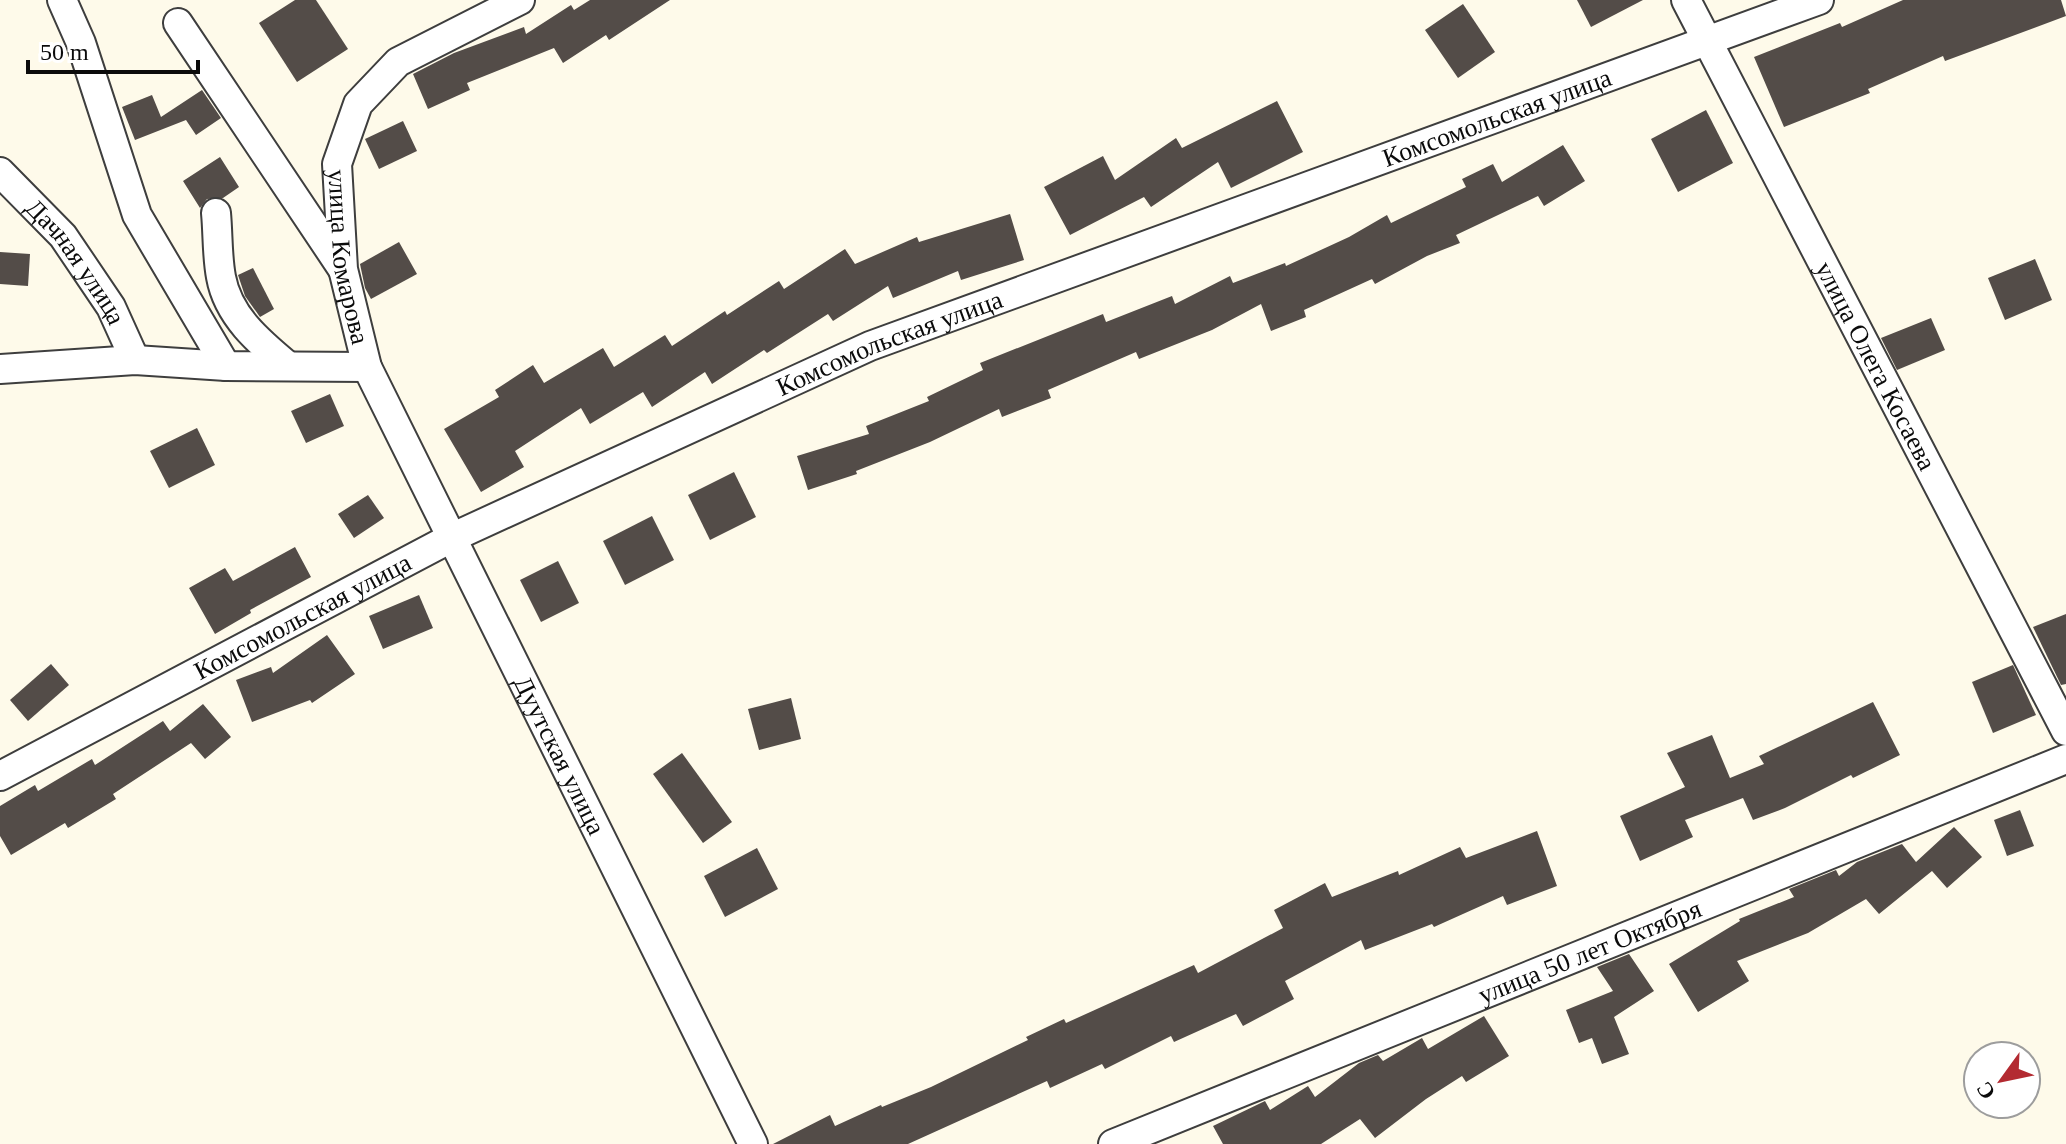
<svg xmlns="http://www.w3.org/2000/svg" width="2066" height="1144" font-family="Georgia,serif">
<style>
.building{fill:#534c48}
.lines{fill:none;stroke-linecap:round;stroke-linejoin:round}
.minor-casing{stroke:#3e3e3e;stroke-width:32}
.minor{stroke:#fff;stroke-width:28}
.labels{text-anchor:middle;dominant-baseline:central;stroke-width:8;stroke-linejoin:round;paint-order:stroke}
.street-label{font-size:26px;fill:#0b0b0b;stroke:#fff}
</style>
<rect width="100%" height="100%" fill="#fefaea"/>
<g class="building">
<path d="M 295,0 L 316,0 L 348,49 L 297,82 L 259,23 Z"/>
<path d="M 590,0 L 670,0 L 609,40 L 606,35 L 563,63 L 554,48 L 467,83 L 470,90 L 428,109 L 413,74 L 454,53 L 524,27 L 526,34 L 571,5 L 574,10 Z"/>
<path d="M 1577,0 L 1643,0 L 1591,27 Z"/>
<path d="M 1903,0 L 2061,0 L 2066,16 L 1945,61 L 1943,56 L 1868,89 L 1870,93 L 1784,127 L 1754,57 L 1840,23 L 1842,27 Z"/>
<path d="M 1463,4 L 1495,52 L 1458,78 L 1425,30 Z"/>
<path d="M 202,90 L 221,118 L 196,135 L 186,120 L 135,140 L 122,107 L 152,95 L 161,117 Z"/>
<path d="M 1277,101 L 1303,152 L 1231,188 L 1218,162 L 1151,207 L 1144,197 L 1070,235 L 1044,187 L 1103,156 L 1115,180 L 1176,138 L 1182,148 Z"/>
<path d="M 1706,110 L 1733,163 L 1678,192 L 1651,139 Z"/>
<path d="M 403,121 L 417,151 L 379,169 L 365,139 Z"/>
<path d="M 1563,145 L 1585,181 L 1544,206 L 1538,196 L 1456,235 L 1460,243 L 1427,256 L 1375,284 L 1372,279 L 1304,310 L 1306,317 L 1271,331 L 1261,304 L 1212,330 L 1139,359 L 1136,352 L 1048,390 L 1051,398 L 1002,417 L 999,409 L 930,442 L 856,471 L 857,474 L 808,490 L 797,456 L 869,434 L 866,426 L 929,401 L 927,397 L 983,370 L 980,363 L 1103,314 L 1106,322 L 1172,296 L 1175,304 L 1230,276 L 1233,283 L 1285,263 L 1286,266 L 1349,237 L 1387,215 L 1391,223 L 1466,187 L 1462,179 L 1493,164 L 1502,182 Z"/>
<path d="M 220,157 L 239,187 L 223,198 L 207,199 L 200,208 L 183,181 Z"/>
<path d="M 1010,214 L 1024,260 L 961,280 L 958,271 L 893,298 L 888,286 L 833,321 L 828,314 L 767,353 L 764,350 L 712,384 L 705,372 L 652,407 L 643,392 L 590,424 L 581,408 L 515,451 L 524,467 L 481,492 L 444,429 L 499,397 L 495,390 L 533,365 L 544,383 L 603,348 L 614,367 L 665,335 L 672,346 L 725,311 L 727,315 L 779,281 L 784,289 L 845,249 L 855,264 L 917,237 L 919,242 Z"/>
<path d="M 399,242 L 417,274 L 371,299 L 365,288 L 360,264 Z"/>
<path d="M 0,252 L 30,254 L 28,286 L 0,284 Z"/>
<path d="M 2035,259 L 2052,300 L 2005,320 L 1988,278 Z"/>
<path d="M 253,268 L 274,309 L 260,317 L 245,296 L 238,275 Z"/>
<path d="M 1931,318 L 1945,350 L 1897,370 L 1881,338 Z"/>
<path d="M 330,394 L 344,426 L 306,443 L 291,411 Z"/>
<path d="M 197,428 L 215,465 L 169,488 L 150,451 Z"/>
<path d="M 734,472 L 756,517 L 710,540 L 688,495 Z"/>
<path d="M 368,495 L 384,518 L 354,538 L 338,514 Z"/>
<path d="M 652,516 L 674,560 L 625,585 L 603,541 Z"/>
<path d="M 295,547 L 311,577 L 250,610 L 251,613 L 215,634 L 189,588 L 225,568 L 233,581 Z"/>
<path d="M 558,561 L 579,603 L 541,622 L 520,580 Z"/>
<path d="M 419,595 L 433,628 L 383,649 L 369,616 Z"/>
<path d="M 2066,614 L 2066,684 L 2061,685 L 2033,627 Z"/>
<path d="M 327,635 L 355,674 L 312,703 L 310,700 L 252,722 L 236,680 L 271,667 L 273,673 Z"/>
<path d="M 51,664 L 69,685 L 28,721 L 10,700 Z"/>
<path d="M 2013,665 L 2036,715 L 1993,733 L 1972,682 Z"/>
<path d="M 791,698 L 801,739 L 759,750 L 748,709 Z"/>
<path d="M 1873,702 L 1900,755 L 1853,778 L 1851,775 L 1785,808 L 1753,820 L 1743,798 L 1685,820 L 1693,837 L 1640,861 L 1620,816 L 1685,787 L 1667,753 L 1712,735 L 1730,778 L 1764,764 L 1759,756 Z"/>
<path d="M 203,704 L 231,737 L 205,759 L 191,743 L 113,794 L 116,799 L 68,828 L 65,823 L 11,855 L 0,836 L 0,806 L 35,785 L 38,791 L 92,759 L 95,765 L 163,721 L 170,731 Z"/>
<path d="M 682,753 L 732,822 L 703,843 L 653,774 Z"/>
<path d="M 2020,810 L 2034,846 L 2007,856 L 1994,820 Z"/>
<path d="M 1954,827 L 1982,857 L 1947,888 L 1932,871 L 1879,914 L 1866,899 L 1808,933 L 1737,961 L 1749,981 L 1698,1012 L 1669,964 L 1740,921 L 1739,919 L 1794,897 L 1789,889 L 1836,870 L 1839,876 L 1857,862 L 1902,844 L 1916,862 Z"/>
<path d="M 1537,831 L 1557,886 L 1507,905 L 1503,896 L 1434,927 L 1432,924 L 1365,950 L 1361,940 L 1285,981 L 1294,999 L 1243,1026 L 1236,1014 L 1174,1042 L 1171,1036 L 1105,1069 L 1102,1064 L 1050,1088 L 1047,1081 L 908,1144 L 773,1144 L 830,1115 L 835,1126 L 881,1105 L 882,1107 L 931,1087 L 1028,1040 L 1026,1037 L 1064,1019 L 1066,1023 L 1194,965 L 1198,973 L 1283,928 L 1274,910 L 1325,883 L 1332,897 L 1398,871 L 1399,875 L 1460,847 L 1466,858 Z"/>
<path d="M 757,848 L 778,889 L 725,917 L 704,876 Z"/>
<path d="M 1629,954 L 1654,991 L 1614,1017 L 1629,1054 L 1602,1064 L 1592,1038 L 1579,1043 L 1566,1010 L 1613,991 L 1597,967 Z"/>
<path d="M 1484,1016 L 1509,1056 L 1466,1082 L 1462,1076 L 1426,1099 L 1375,1138 L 1360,1119 L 1321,1144 L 1223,1144 L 1213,1126 L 1265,1101 L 1270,1110 L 1308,1086 L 1315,1097 L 1359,1063 L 1378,1055 L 1383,1061 L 1422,1038 L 1428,1049 Z"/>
</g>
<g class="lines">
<defs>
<g id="minor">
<path d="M 62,0 L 81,43 L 137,215 L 226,366"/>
<path id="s1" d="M 520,0 L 398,62 L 358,104 L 337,164 L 343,269 L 367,367 L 753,1144"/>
<path id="s2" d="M 1686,0 L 2066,731"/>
<path d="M 178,23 L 342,268"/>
<path id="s3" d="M 0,172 L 63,236 L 111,307 L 135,360"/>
<path d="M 216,213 C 218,234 217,256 221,277 C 228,316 259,342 288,366"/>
<path d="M 0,369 L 135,360 L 226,366 L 367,367"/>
<path id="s4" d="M 0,776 L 451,538 L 870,346 L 1819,0"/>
<path id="s5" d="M 1113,1144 L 2066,759"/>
</g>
</defs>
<use href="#minor" class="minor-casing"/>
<use href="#minor" class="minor"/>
</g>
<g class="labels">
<g class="street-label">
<text stroke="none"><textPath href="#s4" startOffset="1638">Комсомольская улица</textPath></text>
<text stroke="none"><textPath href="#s1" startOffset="352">улица Комарова</textPath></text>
<text stroke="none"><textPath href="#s3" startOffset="118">Дачная улица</textPath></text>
<text stroke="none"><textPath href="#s4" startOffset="990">Комсомольская улица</textPath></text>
<text stroke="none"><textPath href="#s2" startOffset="412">улица Олега Косаева</textPath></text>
<text stroke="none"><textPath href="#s4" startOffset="342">Комсомольская улица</textPath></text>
<text stroke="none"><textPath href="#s1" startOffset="898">Дуутская улица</textPath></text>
<text stroke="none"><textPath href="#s5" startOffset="514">улица 50 лет Октября</textPath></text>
</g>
</g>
<g transform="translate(2002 1080) rotate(237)"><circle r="38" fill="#ffffff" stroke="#9d9d9d" stroke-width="2"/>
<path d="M0-6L14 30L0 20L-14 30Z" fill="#b32a31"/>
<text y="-12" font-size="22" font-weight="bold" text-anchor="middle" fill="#0b0b0b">С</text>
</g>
<path d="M28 60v12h170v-12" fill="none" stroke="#0b0b0b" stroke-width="4"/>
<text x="40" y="60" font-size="24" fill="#0b0b0b" stroke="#ffffff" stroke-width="6" paint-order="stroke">50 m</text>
</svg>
